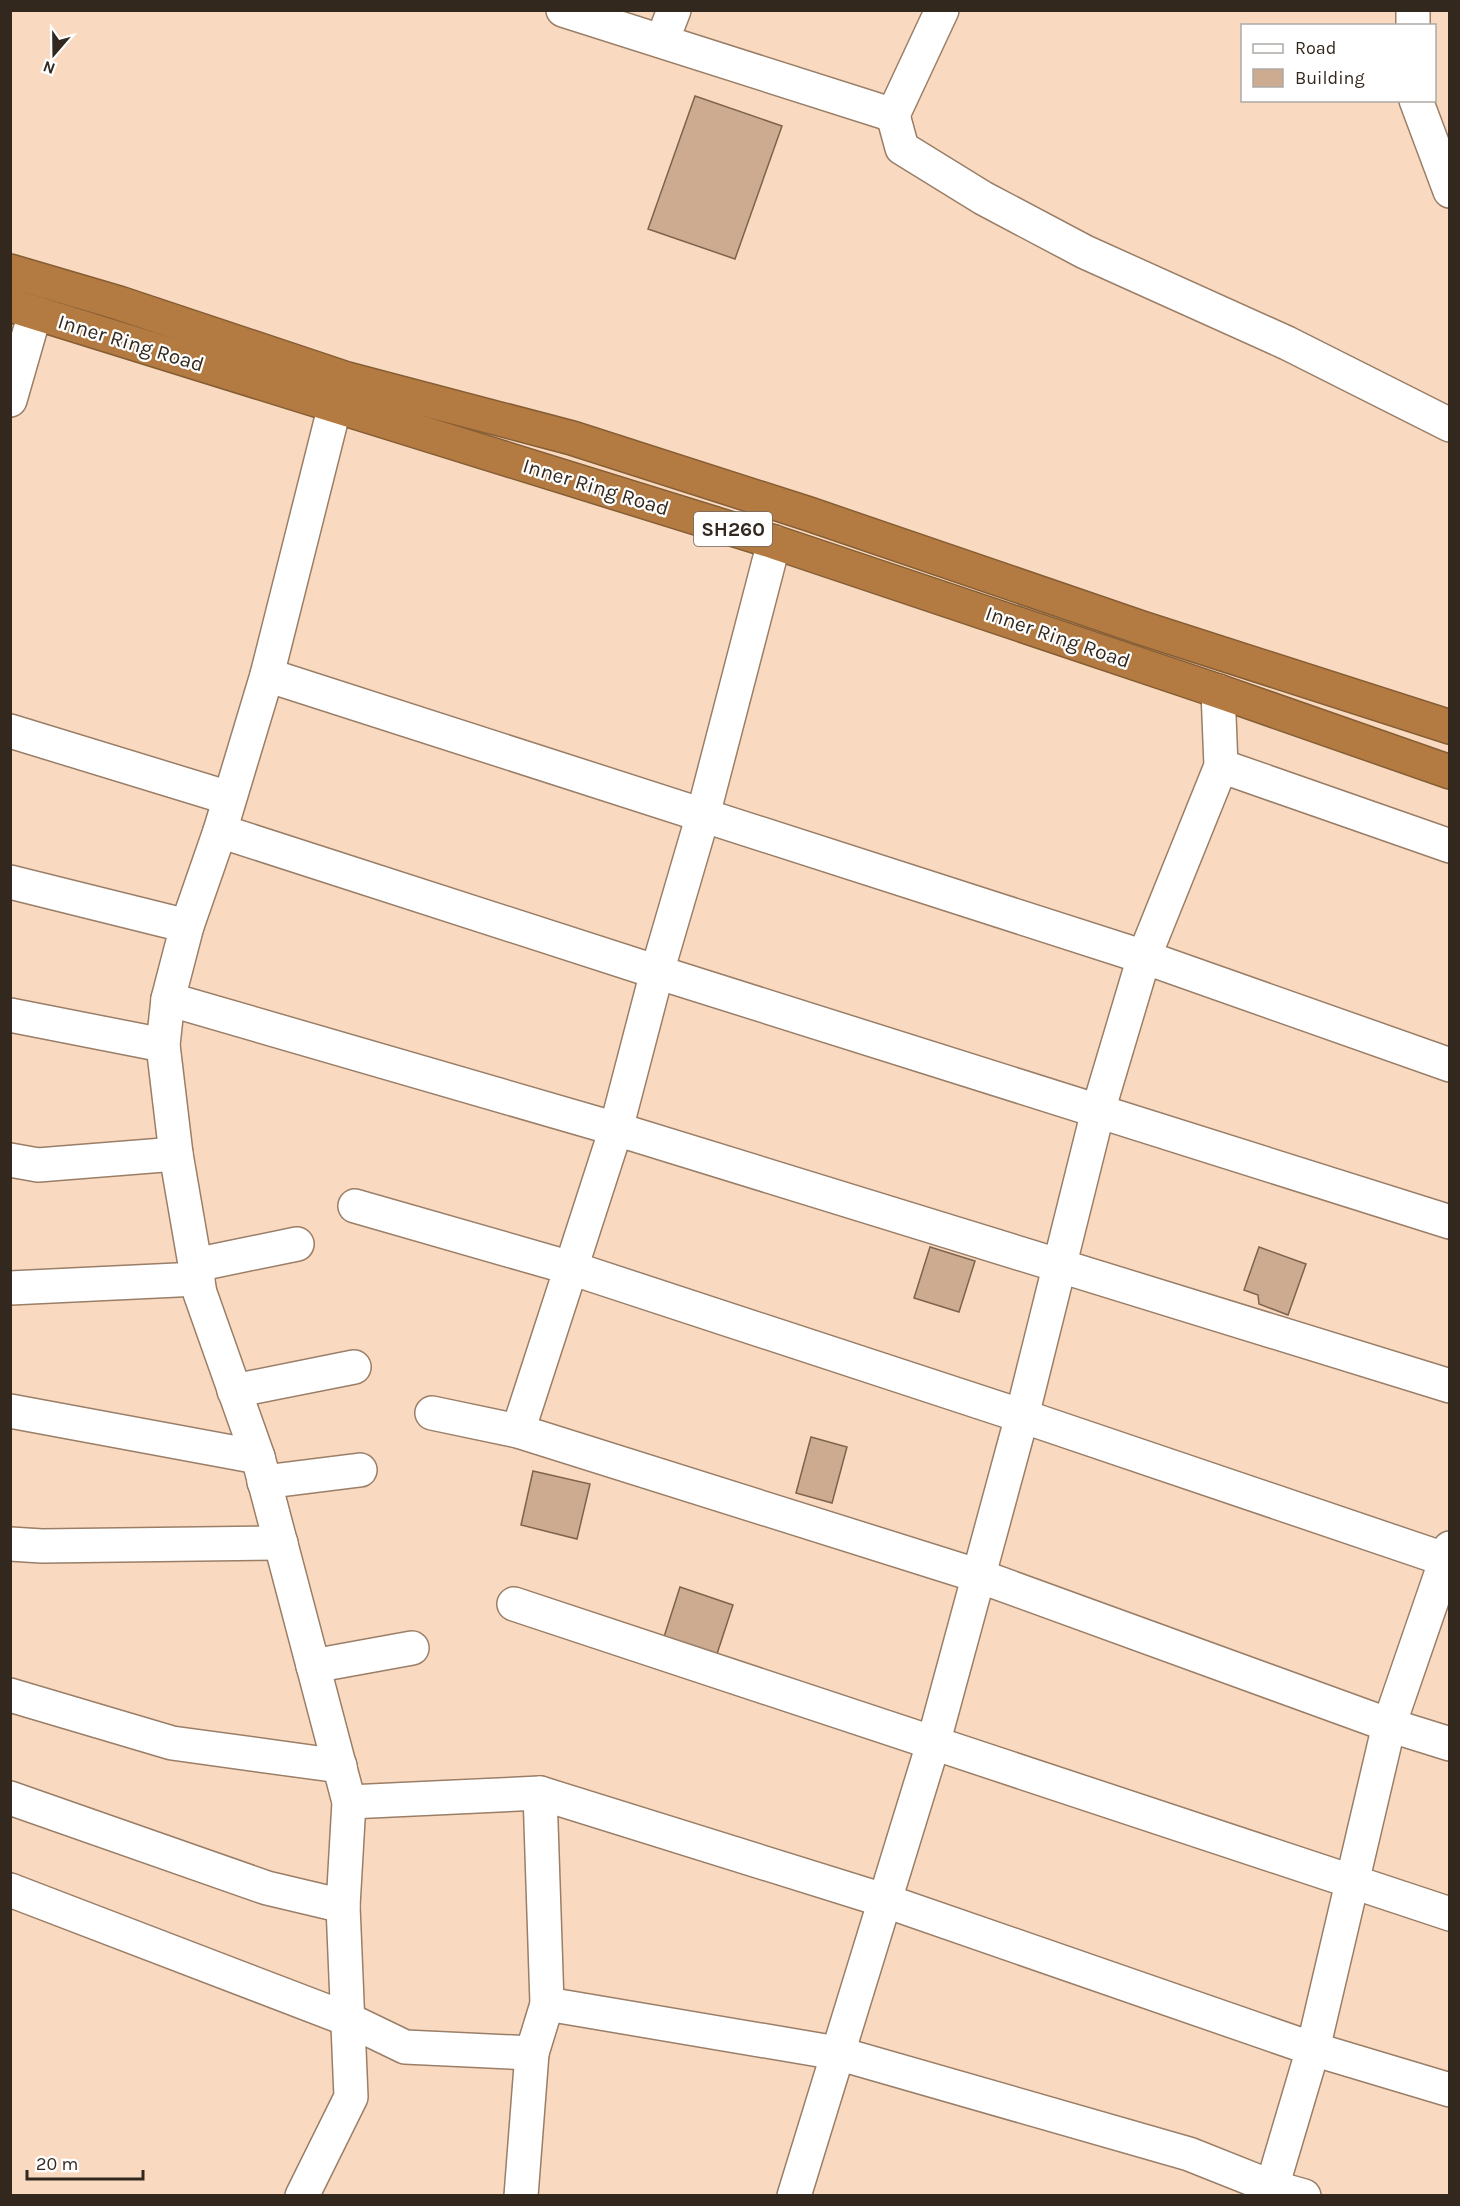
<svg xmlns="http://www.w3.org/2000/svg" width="1460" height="2206" font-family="Karla,sans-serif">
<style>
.building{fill:#ccab90;stroke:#7e634d;stroke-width:1.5}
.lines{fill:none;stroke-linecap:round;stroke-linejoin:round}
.minor-casing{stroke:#9a7e67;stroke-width:36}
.highway-casing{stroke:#865e35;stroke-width:36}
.minor{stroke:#fff;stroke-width:33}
.highway{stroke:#b37b41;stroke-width:33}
.labels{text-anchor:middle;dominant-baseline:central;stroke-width:4.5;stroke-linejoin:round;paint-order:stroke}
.shield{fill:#fff;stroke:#706862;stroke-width:1.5}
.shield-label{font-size:20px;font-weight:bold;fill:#33281e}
.street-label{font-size:21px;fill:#33281e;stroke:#fff}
</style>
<rect width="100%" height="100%" fill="#f9dac1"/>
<g class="building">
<path d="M 695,96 L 782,126 L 735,259 L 648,229 Z"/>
<path d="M 930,1247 L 975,1261 L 959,1312 L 914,1298 Z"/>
<path d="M 1259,1247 L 1306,1264 L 1288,1315 L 1259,1304 L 1258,1295 L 1244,1290 Z"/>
<path d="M 811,1437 L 847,1447 L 832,1503 L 796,1493 Z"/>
<path d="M 533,1471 L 590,1484 L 577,1539 L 521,1525 Z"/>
<path d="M 680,1587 L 733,1605 L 716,1657 L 663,1640 Z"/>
</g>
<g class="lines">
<defs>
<g id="minor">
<path d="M 563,10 L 893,115 L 942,10"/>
<path d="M 1413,26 L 1413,10"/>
<path d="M 662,41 L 674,10"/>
<path d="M 1416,100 L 1450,191"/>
<path d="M 893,115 L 902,148 L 983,198 L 1085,252 L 1287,343 L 1450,425"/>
<path d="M 10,400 L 35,313"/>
<path d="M 335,405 L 267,675 L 1144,957 L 1450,1065"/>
<path d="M 774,542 L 703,815 L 657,972 L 616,1129 L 571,1268 L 1022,1416 L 1450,1561"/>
<path d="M 267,675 L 220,831 L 187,926 L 168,999 L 163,1045 L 176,1154 L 200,1293 L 258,1457 L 349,1802 L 343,1906 L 351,2097 L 302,2196"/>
<path d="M 10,731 L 229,798"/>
<path d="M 1221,766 L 1450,846"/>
<path d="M 220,831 L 657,972 L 1450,1222"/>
<path d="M 10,882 L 187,926"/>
<path d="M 168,999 L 616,1129 L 1450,1386"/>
<path d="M 10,1015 L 163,1045"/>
<path d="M 10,1160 L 38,1165 L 176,1154"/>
<path d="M 355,1206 L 571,1268 L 518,1431"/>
<path d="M 195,1265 L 297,1244"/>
<path d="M 10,1288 L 198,1279"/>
<path d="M 234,1391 L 354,1367"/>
<path d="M 10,1411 L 258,1457"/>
<path d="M 432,1413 L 518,1431 L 979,1576 L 1389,1725 L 1450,1744"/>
<path d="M 264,1482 L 360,1470"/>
<path d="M 10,1544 L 42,1546 L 281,1543"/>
<path d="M 514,1604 L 1450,1914"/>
<path d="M 313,1666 L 412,1648"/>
<path d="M 10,1695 L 172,1743 L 340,1766"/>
<path d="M 540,1793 L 547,2004"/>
<path d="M 10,1798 L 267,1888 L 343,1906"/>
<path d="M 349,1802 L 540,1793 L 883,1900 L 1313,2049 L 1450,2090"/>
<path d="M 10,1890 L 347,2019 L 405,2047 L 532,2053 L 547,2004 L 837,2053 L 1189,2154 L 1272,2187 L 1313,2049 L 1389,1725 L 1450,1548"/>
<path d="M 1272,2187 L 1304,2196"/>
<path d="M 521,2196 L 532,2053"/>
<path d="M 794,2196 L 933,1744 L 1022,1416 L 1098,1111 L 1144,957 L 1221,766 L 1218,691"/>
</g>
<g id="highway">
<path d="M 10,271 L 119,303 L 347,379 L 572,438 L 809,514 L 1142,628 L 1450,727"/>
<path d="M 10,305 L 774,542 L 1218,691 L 1450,772"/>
</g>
</defs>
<use href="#minor" class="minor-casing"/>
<use href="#highway" class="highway-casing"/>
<use href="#minor" class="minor"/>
<use href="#highway" class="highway"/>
</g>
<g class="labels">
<rect class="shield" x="694" y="512" width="78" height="34" rx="4.5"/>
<g class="shield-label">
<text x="733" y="529">SH260</text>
</g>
<g class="street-label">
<text transform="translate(131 343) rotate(17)">Inner Ring Road</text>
<text transform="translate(596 487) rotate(17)">Inner Ring Road</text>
<text transform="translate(1058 637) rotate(19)">Inner Ring Road</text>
</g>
</g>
<rect width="1460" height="2206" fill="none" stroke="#33281e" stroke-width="24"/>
<rect x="1241" y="24" width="195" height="78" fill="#ffffff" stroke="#ada9a5" stroke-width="1.5"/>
<rect x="1253" y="44" width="30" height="9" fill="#ffffff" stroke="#ada9a5" stroke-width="1.5"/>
<text x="1295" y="54" font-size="18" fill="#33281e">Road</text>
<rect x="1253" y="69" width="30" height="18" fill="#ccab90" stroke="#ada9a5" stroke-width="1.5"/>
<text x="1295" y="84" font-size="18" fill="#33281e">Building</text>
<g transform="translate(54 54) rotate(200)" stroke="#ffffff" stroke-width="4.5" paint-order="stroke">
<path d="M0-4.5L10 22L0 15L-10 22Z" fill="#33281e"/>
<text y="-9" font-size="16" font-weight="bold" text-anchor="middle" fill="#33281e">N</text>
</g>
<path d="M27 2170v9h116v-9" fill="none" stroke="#33281e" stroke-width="3"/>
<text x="36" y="2170" font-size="18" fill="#33281e" stroke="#ffffff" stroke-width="4.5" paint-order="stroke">20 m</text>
</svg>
